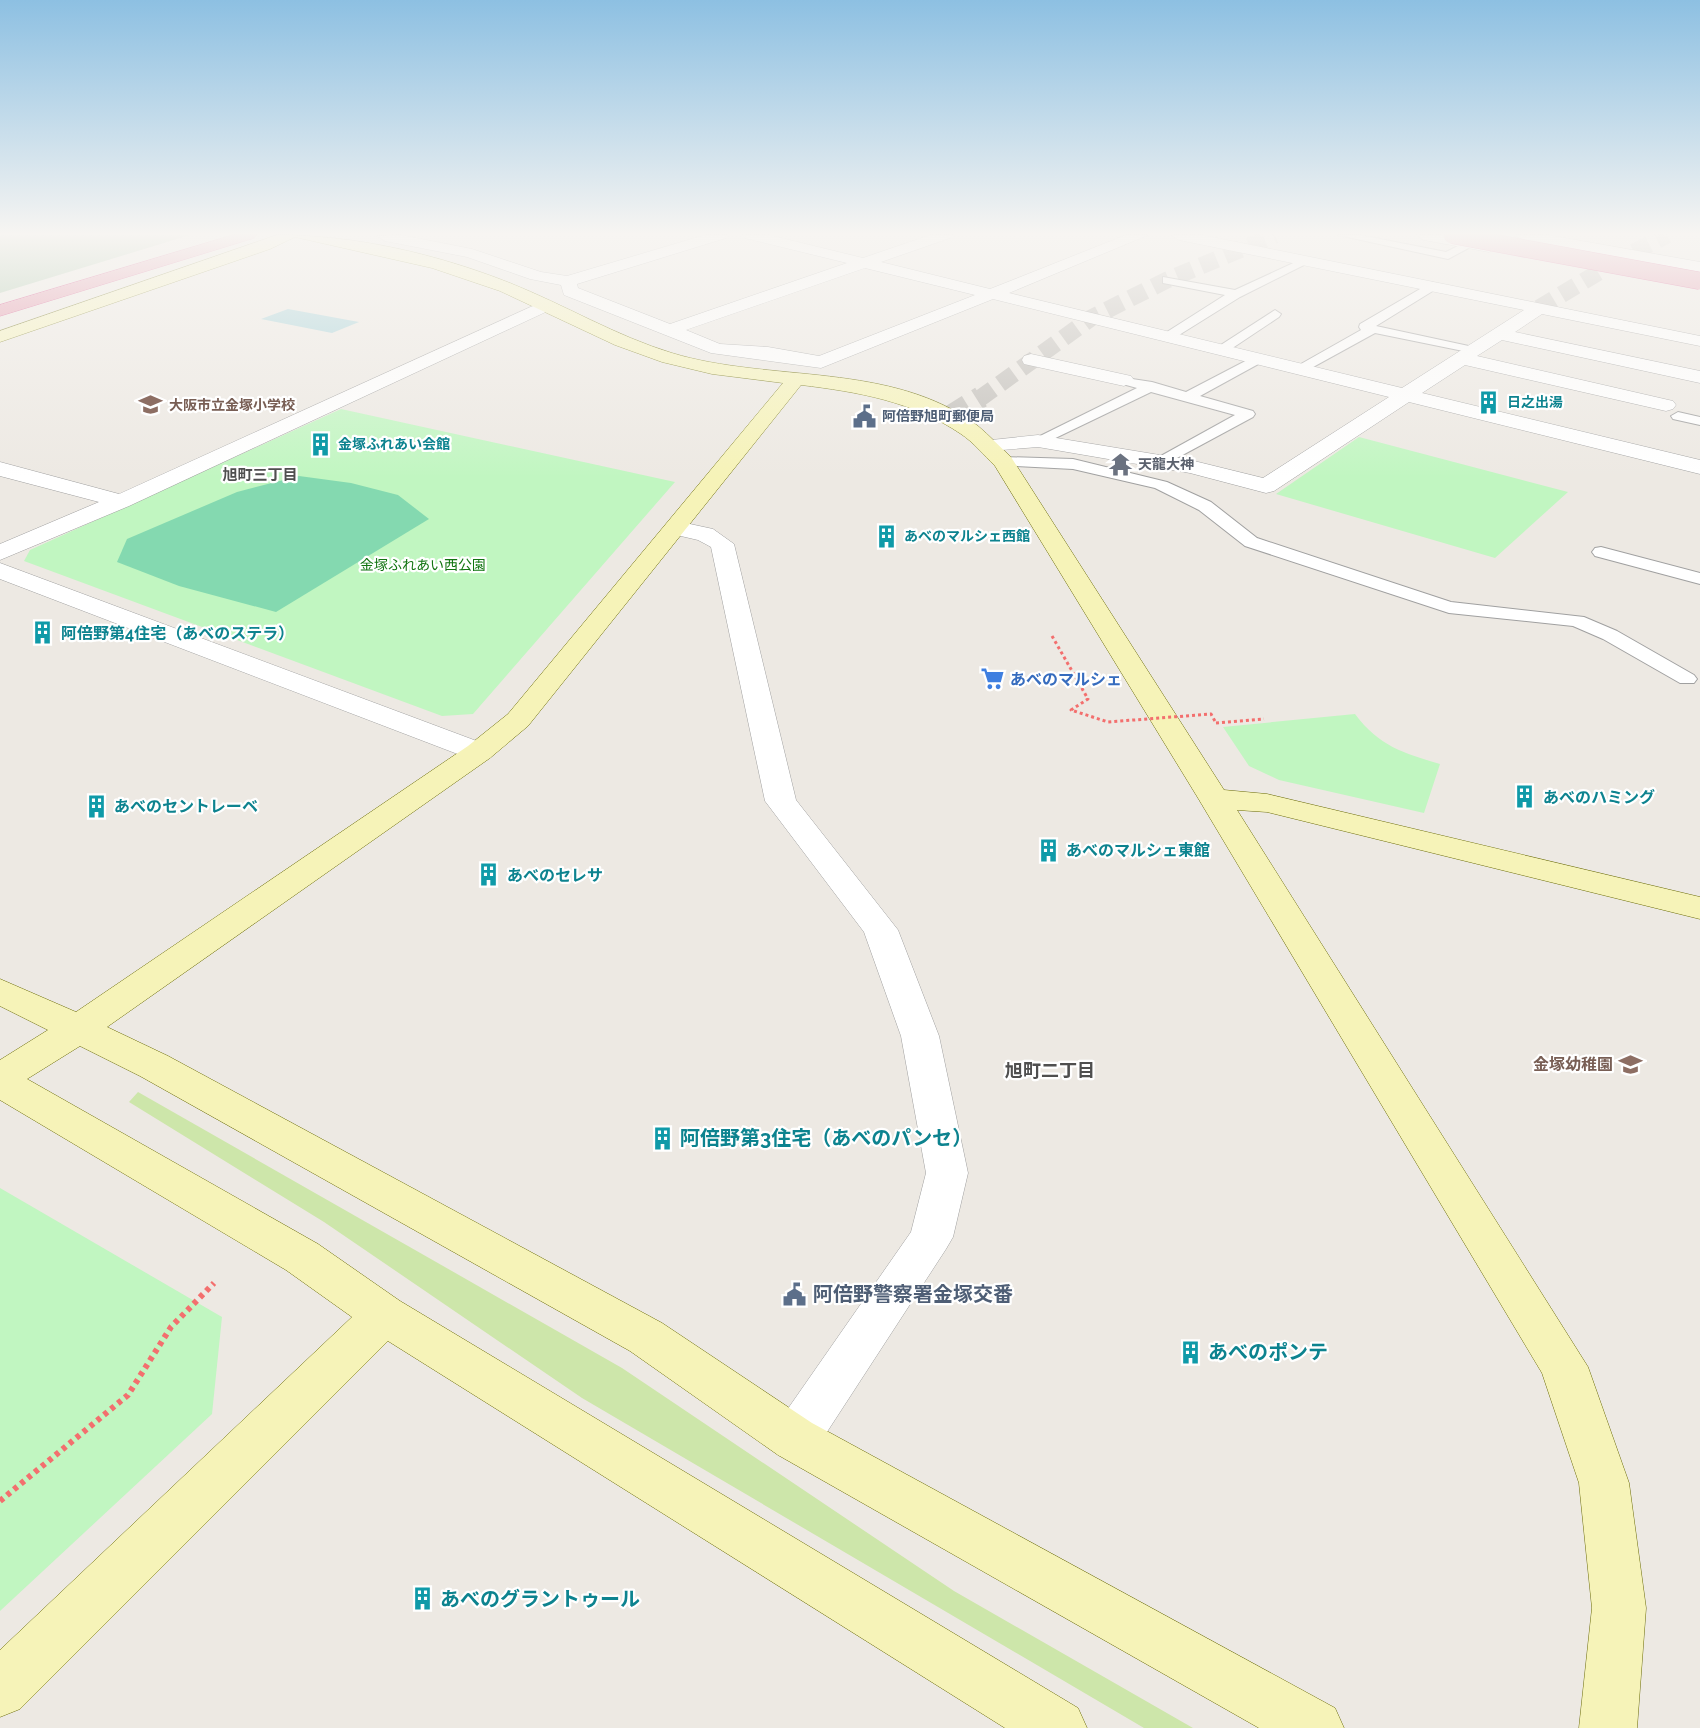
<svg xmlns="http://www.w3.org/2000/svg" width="1700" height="1728" font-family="Raleway,'Noto Sans JP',sans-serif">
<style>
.grass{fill:#cde6aa}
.cemetery{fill:#a5c5a7}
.park{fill:#c1f6c1}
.pitch{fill:#84d9b0}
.water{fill:#a5d2d9}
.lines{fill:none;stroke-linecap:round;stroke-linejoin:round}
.street-tunnel-far1{stroke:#c3c0bb;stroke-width:17;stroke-dasharray:17 9;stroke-linecap:butt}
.street-tunnel{stroke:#c3c0bb;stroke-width:22;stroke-dasharray:22 11;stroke-linecap:butt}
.lane-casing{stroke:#a0a0a0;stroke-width:2}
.street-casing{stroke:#a0a0a0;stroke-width:1}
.secondary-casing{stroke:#6c6d0a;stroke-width:1}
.highway-casing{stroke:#cf2c73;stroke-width:1}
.path-far1{stroke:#f36f6e;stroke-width:3;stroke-dasharray:3 3;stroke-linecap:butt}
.path{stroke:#f36f6e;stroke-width:6;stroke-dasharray:4.5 4.5;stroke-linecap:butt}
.lane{fill:#fff;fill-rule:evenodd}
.street{fill:#fff;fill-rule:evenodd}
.secondary{fill:#f6f3b8;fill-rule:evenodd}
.highway{fill:#e28da5;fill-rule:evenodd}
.highway-bridge-casing{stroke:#cf2c73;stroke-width:18;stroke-linecap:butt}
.path-bridge{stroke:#f36f6e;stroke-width:3;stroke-dasharray:3 3;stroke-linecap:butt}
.highway-bridge{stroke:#e28da5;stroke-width:17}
.labels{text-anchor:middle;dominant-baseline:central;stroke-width:4.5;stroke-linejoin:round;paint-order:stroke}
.far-culture-label{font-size:14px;font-weight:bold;fill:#0d838f;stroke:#fff;text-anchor:start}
.far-education-label{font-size:14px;font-weight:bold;fill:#785e54;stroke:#fff;text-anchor:start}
.far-service-label{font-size:14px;font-weight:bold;fill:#4e5e75;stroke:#fff;text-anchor:start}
.far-worship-label{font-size:14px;font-weight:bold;fill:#5b616d;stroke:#fff;text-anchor:start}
.far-park-label{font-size:14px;fill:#117410;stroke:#fff}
.far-neighbourhood-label{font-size:15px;font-weight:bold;fill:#4f4f4f;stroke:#fff}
.culture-label{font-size:16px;font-weight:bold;fill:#0d838f;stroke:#fff;text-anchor:start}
.shop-label{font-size:16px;font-weight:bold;fill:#366cbe;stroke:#fff;text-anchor:start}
.education-label{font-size:16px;font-weight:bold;fill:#785e54;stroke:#fff;text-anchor:end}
.neighbourhood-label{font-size:18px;font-weight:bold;fill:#4f4f4f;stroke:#fff}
.near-culture-label{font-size:20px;font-weight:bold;fill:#0d838f;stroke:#fff;text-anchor:start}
.near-service-label{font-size:20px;font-weight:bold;fill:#4e5e75;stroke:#fff;text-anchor:start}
</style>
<rect width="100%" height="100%" fill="#ede9e3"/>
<path class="grass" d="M 138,1092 L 622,1368 L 954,1591 L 1193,1728 L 1144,1728 L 582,1398 L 324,1222 L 129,1102 Z"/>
<path class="cemetery" d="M 0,235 L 190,235 L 0,293 Z"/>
<g class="park">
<path d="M 341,409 L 675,482 L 473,714 L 442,716 L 24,561 L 30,550 Z"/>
<path d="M 1359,437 L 1568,492 L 1495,558 L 1276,494 Z"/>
<path d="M 1355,714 C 1379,746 1403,753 1440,764 L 1424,813 L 1279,780 L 1249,766 L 1223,727 Z"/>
<path d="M 0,1188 L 222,1317 L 212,1414 L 0,1611 Z"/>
</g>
<path class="pitch" d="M 299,476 L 351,483 L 398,495 L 429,519 L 276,612 L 179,586 L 117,562 L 127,539 L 237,492 Z"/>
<path class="water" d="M 288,309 L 359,322 L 332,333 L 261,319 Z"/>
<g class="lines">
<g class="street-tunnel-far1">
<path d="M 1634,252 L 1667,235"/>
<path d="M 1539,308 L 1599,272"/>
<path d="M 979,399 L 1091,318 L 1167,280 L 1275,235"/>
</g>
<path class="street-tunnel" d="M 949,417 L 981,397"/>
<defs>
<g id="lane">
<path d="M 1338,235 L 1360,235 L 1446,252 L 1466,242 L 1476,244 L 1448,259 Z"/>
<path d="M 1302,259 L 1312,261 L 1240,297 L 1171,340 L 1161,340 L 1159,337 L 1225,295 L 1163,283 L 1163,277 L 1235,290 Z"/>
<path d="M 1432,282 L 1438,286 L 1436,289 L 1376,326 L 1478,348 L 1478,354 L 1375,333 L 1304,372 L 1294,372 L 1292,369 L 1361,330 L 1359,327 L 1360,324 Z"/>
<path d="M 1275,310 L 1281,314 L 1279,317 L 1225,353 L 1220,354 L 1213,350 Z"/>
<path d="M 1257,355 L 1262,356 L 1262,362 L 1200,396 L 1253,411 L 1255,414 L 1253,417 L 1164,465 L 1152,465 L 1150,462 L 1235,415 L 1151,392 L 1043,444 L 1033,444 L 1030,441 L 1137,388 L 1119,383 L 1119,377 L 1152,382 L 1186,392 Z"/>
<path d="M 1678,412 L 1700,417 L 1700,425 L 1673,419 L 1671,416 Z"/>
<path d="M 1003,457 L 1073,459 L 1167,482 L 1211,502 L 1257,538 L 1451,602 L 1584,617 L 1617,631 L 1694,675 L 1697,679 L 1694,683 L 1680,683 L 1603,639 L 1573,626 L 1449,613 L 1245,546 L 1199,510 L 1155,488 L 1073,469 L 997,465 L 995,462 L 997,459 Z"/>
<path d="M 1601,547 L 1700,573 L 1700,584 L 1595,556 L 1592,552 L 1595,548 Z"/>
</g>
<g id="street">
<path d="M 401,235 L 472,249 L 541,272 L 567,276 L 705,235 L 729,235 L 726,238 L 577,284 L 578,288 L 670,324 L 847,263 L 745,238 L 742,235 L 769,235 L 863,258 L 930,235 L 953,235 L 950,238 L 881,262 L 990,289 L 1126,235 L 1148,235 L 1009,293 L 1402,388 L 1524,310 L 1179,240 L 1171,235 L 1202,235 L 1700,336 L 1700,346 L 1542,314 L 1515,332 L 1700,371 L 1700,383 L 1502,340 L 1477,356 L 1673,401 L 1676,405 L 1673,409 L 1666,411 L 1465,365 L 1422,393 L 1700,460 L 1700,474 L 1409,402 L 1274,491 L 1266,493 L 1190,473 L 1038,447 L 989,451 L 982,449 L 978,445 L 982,441 L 1038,435 L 1190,460 L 1263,478 L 1389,397 L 993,299 L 821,368 L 711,353 L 564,295 L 561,285 L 530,279 L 467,257 L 385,241 L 377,236 ZM 865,268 L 975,295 L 819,356 L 768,347 L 720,344 L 686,330 Z"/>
<path d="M 1416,235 L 1449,235 L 1494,244 L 1497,247 L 1489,252 L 1424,240 Z"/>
<path d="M 1515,235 L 1548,235 L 1700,262 L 1700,272 L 1523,240 Z"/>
<path d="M 544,301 L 553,306 L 550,310 L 129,506 L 0,560 L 0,544 L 99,502 L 0,476 L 0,462 L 119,494 Z"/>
<path d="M 1031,354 L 1131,376 L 1134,380 L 1124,386 L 1024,364 L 1022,360 L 1024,356 Z"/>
<path d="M 676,521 L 713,529 L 734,544 L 796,800 L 898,930 L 939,1036 L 968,1173 L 953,1237 L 946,1249 L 812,1455 L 795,1461 L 778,1455 L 770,1439 L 778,1423 L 911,1232 L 926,1173 L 901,1036 L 864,932 L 765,801 L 711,547 L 698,540 L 668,533 L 664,528 L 668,523 Z"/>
<path d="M 0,563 L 490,746 L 494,752 L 490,758 L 479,761 L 468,758 L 0,579 Z"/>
</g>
<path id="secondary" d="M 277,235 C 355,235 437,254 510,283 C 565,305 616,336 672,353 C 770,383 892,361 978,426 C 989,435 1000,447 1011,457 L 1224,790 L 1267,794 L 1700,897 L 1700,919 L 1267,812 L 1237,810 L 1588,1367 L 1629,1483 L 1646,1608 L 1637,1728 L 1579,1728 L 1592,1608 L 1579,1483 L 1542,1373 L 1198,798 L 995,466 C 984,455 973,442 961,434 C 912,401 858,392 801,385 L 528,726 L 490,758 L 107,1027 L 168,1056 L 662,1323 L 812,1423 L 1335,1708 L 1344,1728 L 1259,1728 L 778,1455 L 630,1351 L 140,1076 L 80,1046 L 27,1079 L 318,1244 L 400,1301 L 1078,1708 L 1087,1728 L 1005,1728 L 388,1341 L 20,1709 L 0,1717 L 0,1650 L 352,1317 L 286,1270 L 0,1100 L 0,1060 L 48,1030 L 0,1006 L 0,979 L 76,1012 L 468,746 L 508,714 L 783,383 L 712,374 L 662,362 L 615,345 L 500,291 L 432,268 L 295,237 L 270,249 L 0,342 L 0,331 Z"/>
<path id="highway" d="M 233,235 L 257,235 L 254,238 L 0,316 L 0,305 Z"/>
</defs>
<use href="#lane" class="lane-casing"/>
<use href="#street" class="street-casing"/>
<use href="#secondary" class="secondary-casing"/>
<use href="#highway" class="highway-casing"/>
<path class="path-far1" d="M 1216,723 L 1264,719"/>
<path class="path" d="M 0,1501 L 128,1395 L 171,1327 L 214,1283"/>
<use href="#lane" class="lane"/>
<use href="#street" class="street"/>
<use href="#secondary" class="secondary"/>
<use href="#highway" class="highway"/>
<defs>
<path id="highway-bridge" d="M 1452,235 L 1700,281"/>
</defs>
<use href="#highway-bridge" class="highway-bridge-casing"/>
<path class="path-bridge" d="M 1052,636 L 1088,699 L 1071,710 L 1108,722 L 1211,714 L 1216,723"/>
<use href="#highway-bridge" class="highway-bridge"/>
</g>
<linearGradient id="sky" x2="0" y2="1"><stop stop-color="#8dc0e2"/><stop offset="0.49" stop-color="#f7f5f2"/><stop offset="1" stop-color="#f7f5f2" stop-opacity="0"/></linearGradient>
<rect width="1700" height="477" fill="url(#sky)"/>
<defs>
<symbol id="building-bare" viewBox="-9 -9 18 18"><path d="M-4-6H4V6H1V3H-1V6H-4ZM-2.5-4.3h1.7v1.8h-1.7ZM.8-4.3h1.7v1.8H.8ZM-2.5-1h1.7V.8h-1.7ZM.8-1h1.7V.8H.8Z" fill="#0f9aa8" stroke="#fff" stroke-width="2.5" paint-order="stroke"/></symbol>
<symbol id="school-bare" viewBox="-9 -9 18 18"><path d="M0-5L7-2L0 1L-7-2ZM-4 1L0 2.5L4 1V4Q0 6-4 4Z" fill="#8d6e63" stroke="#fff" stroke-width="2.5" paint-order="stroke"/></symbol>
<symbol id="civic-bare" viewBox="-9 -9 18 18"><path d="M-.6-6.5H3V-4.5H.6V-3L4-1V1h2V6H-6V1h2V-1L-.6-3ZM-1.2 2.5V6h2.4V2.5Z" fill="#5c6f8a" stroke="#fff" stroke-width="2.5" paint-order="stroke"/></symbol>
<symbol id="temple-bare" viewBox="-9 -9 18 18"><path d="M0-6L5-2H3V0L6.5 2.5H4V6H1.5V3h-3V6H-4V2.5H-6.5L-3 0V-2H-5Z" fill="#6b7280" stroke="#fff" stroke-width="2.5" paint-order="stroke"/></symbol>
<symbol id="supermarket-bare" viewBox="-9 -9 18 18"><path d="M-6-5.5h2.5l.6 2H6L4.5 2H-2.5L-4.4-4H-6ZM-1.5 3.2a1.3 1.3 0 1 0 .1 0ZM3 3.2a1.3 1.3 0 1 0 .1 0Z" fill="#3f7fe0" stroke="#fff" stroke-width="2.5" paint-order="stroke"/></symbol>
</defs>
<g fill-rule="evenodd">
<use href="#building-bare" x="1472" y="386" width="33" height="33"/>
<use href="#school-bare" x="134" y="388" width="33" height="33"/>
<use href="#civic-bare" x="848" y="400" width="33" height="33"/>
<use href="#building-bare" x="304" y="428" width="33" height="33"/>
<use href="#temple-bare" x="1104" y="448" width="33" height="33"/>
<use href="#building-bare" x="870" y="520" width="33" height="33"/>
<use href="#building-bare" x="26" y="616" width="33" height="33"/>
<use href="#supermarket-bare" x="976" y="662" width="33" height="33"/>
<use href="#building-bare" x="1508" y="780" width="33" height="33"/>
<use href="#building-bare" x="80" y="790" width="33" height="33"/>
<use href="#building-bare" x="1032" y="834" width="33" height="33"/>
<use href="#building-bare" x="472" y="858" width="33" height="33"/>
<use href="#school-bare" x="1614" y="1048" width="33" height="33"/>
<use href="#building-bare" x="646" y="1122" width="33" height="33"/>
<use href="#civic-bare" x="778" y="1278" width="33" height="33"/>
<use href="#building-bare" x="1174" y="1336" width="33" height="33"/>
<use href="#building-bare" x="406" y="1582" width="33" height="33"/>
</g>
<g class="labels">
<g class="far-culture-label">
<text x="1507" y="402">日之出湯</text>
<text x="338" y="444">金塚ふれあい会館</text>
<text x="904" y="536">あべのマルシェ西館</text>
</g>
<g class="far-education-label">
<text x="169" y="405">大阪市立金塚小学校</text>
</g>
<g class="far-service-label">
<text x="882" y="416">阿倍野旭町郵便局</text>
</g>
<g class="far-worship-label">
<text x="1138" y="464">天龍大神</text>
</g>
<g class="far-park-label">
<text x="423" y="565">金塚ふれあい西公園</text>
</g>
<g class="far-neighbourhood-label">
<text x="260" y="475">旭町三丁目</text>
</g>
<g class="culture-label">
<text x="61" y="633">阿倍野第4住宅（あべのステラ）</text>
<text x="1543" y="797">あべのハミング</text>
<text x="114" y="806">あべのセントレーベ</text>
<text x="1066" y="850">あべのマルシェ東館</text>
<text x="507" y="875">あべのセレサ</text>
</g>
<g class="shop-label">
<text x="1010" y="679">あべのマルシェ</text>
</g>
<g class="education-label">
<text x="1613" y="1064">金塚幼稚園</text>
</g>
<g class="neighbourhood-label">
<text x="1050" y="1070">旭町二丁目</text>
</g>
<g class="near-culture-label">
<text x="680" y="1138">阿倍野第3住宅（あべのパンセ）</text>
<text x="1208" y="1352">あべのポンテ</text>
<text x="440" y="1599">あべのグラントゥール</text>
</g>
<g class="near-service-label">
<text x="813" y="1294">阿倍野警察署金塚交番</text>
</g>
</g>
</svg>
